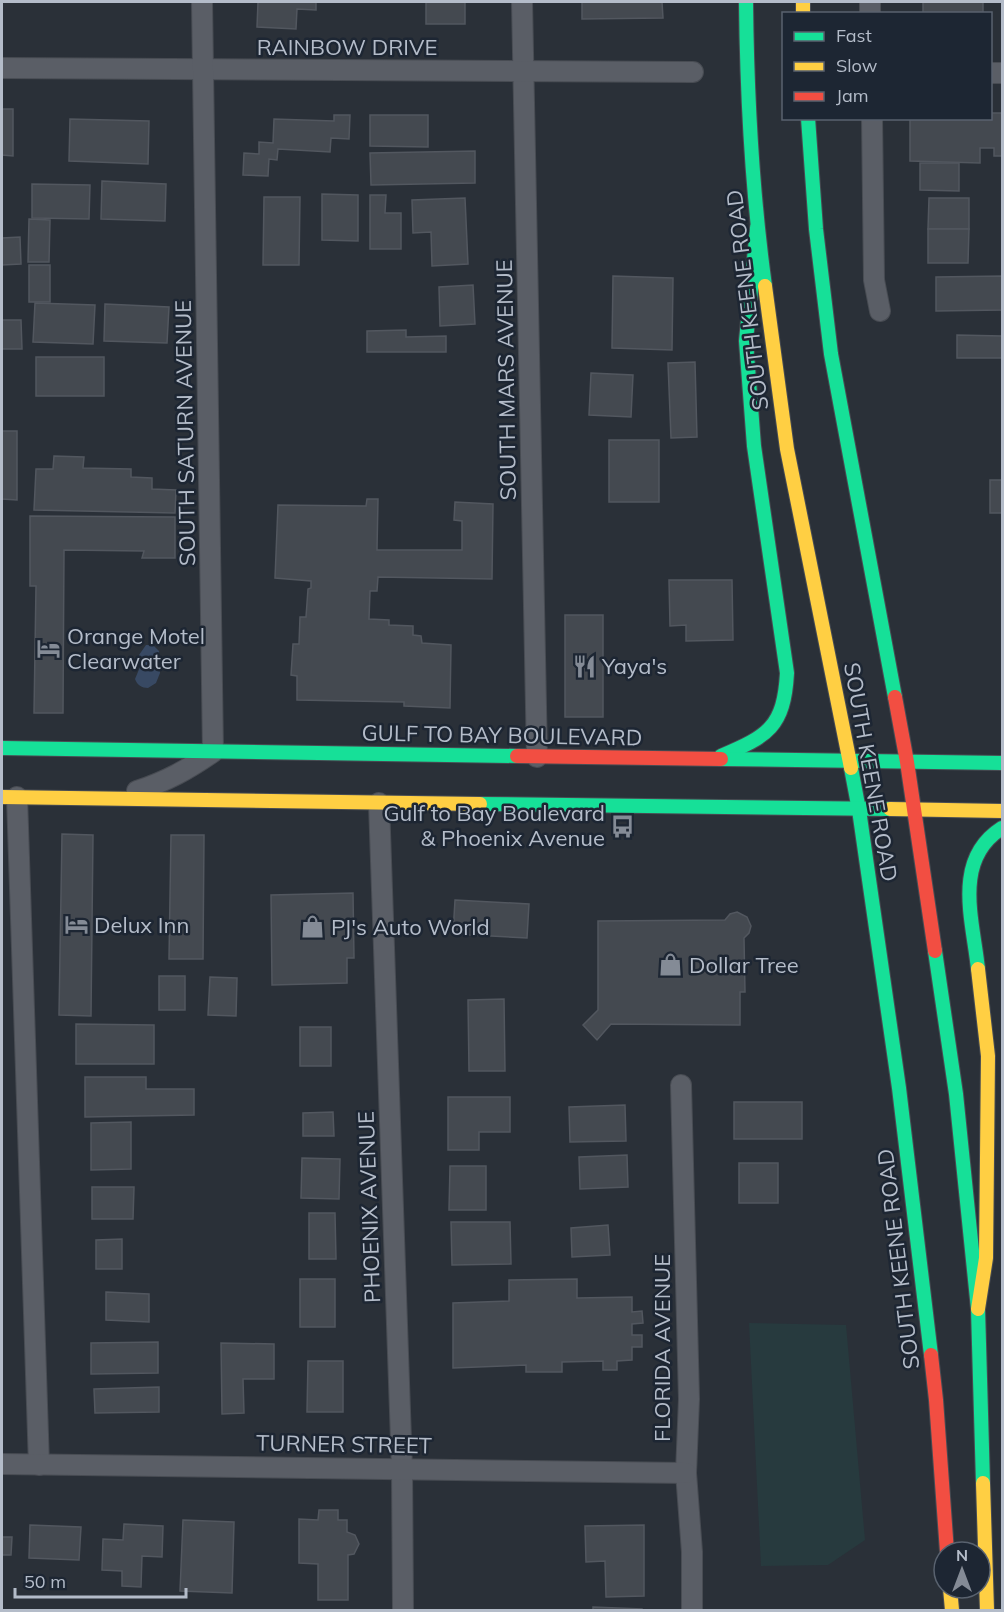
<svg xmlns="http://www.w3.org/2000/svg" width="1004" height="1612" font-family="Mulish,sans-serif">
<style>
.green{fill:#273a3e}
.water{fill:#384963}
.building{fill:#444950;stroke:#52575f;stroke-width:1.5}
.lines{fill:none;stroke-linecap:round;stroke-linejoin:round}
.street-casing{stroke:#484c53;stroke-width:22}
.fast-casing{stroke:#484c53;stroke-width:16}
.slow-casing{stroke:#484c53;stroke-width:16}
.jam-casing{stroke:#484c53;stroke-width:16}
.street{stroke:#5a5e66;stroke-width:20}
.fast{stroke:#16e098;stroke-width:14}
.slow{stroke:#ffcf43;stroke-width:14}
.jam{stroke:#f24e42;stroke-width:14}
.labels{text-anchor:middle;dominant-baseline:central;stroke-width:5;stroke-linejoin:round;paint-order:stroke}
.street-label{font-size:22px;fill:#b4bcc9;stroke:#1d2633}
.poi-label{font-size:22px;fill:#b4bcc9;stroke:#1d2633;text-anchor:start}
</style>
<rect width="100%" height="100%" fill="#2a3038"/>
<path class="green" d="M 749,1323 L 846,1325 L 865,1540 L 828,1565 L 761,1566 Z"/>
<path class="water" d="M 146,645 L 153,645 L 159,651 L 160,673 L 156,683 L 148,688 C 142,688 137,685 135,679 L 140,667 L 139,655 Z"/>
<g class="building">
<path d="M 258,2 L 316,2 L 316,10 L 297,9 L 296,29 L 257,27 Z"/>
<rect x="426" y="2" width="39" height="22"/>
<path d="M 582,2 L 662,2 L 663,18 L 582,19 Z"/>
<rect x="923" y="2" width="60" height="12"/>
<path d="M 2,109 L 13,109 L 13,156 L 2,155 Z"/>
<path d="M 990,113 L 1002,113 L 1002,156 L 994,156 L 994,148 L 980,148 L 980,163 L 910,161 L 910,118 L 990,118 Z"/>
<path d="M 334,115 L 350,115 L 349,139 L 331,138 L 330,152 L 278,149 L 277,160 L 269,159 L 268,176 L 243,175 L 244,153 L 259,154 L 259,142 L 273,143 L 274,119 L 334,121 Z"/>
<path d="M 370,115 L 428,115 L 428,147 L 370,146 Z"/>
<path d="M 70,119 L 149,121 L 148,164 L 69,161 Z"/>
<path d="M 475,151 L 475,183 L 371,185 L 370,153 Z"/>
<path d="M 920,163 L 959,163 L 959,191 L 920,190 Z"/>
<path d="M 102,181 L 166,184 L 165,221 L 101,219 Z"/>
<path d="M 32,184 L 90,185 L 89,219 L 32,218 Z"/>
<path d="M 322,194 L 358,195 L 358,241 L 322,240 Z"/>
<path d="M 370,195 L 386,195 L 385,213 L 401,213 L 401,249 L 370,249 Z"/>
<path d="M 264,197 L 300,197 L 299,265 L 263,265 Z"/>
<path d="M 465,198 L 468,264 L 432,266 L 431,232 L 413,233 L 412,200 Z"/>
<path d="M 929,198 L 969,198 L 969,229 L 928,229 Z"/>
<path d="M 29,219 L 50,220 L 49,262 L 28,262 Z"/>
<path d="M 928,229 L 969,229 L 968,263 L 928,263 Z"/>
<path d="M 20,237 L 21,264 L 2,265 L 2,238 Z"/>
<rect x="29" y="265" width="21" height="37"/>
<path d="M 613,276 L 673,278 L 672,350 L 612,348 Z"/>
<path d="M 1002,276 L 1002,310 L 936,311 L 936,277 Z"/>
<path d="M 473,285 L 475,324 L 440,326 L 439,287 Z"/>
<path d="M 35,303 L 95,305 L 93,344 L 33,342 Z"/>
<path d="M 105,304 L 169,307 L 167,343 L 104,341 Z"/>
<path d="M 2,320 L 21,320 L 22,349 L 2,349 Z"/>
<path d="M 406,330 L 406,337 L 446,336 L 446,352 L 367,352 L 367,331 Z"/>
<path d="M 957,335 L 1002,336 L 1002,358 L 957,358 Z"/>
<rect x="36" y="357" width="68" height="39"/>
<path d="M 695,362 L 697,437 L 671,438 L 668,363 Z"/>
<path d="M 591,373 L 633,375 L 631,417 L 589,415 Z"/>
<path d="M 2,431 L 17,431 L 17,500 L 2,499 Z"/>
<rect x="609" y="440" width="50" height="62"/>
<path d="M 54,456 L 84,457 L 83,468 L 131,469 L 131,477 L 152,478 L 152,489 L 176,490 L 175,513 L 34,510 L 36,469 L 53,469 Z"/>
<rect x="990" y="480" width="12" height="33"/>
<path d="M 367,499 L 378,499 L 377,550 L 462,550 L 462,521 L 454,520 L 455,502 L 493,504 L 492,579 L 378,577 L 377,591 L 370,591 L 369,619 L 389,620 L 389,625 L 413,626 L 413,635 L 421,636 L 422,643 L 451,645 L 450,708 L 404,706 L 404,702 L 297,700 L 297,676 L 291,675 L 293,644 L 299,644 L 300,617 L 306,617 L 308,589 L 311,588 L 311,581 L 275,578 L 278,505 L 366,506 Z"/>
<path d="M 30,516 L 175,517 L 175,558 L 142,558 L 144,551 L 64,550 L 63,713 L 34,713 L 36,586 L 30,586 Z"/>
<path d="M 669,580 L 732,580 L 733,640 L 686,641 L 686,625 L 670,626 Z"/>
<rect x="565" y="615" width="38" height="102"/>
<path d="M 62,834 L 93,835 L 91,1016 L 59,1015 Z"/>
<path d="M 171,835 L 204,835 L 203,959 L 169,959 Z"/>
<path d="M 353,893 L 354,958 L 347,958 L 347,983 L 272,985 L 271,895 Z"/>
<path d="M 455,900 L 529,904 L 527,938 L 453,934 Z"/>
<path d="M 737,912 L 747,917 L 751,926 L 749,933 L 744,938 L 745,992 L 740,992 L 740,1025 L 611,1024 L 597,1040 L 583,1025 L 598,1010 L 598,921 L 725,920 L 730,914 Z"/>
<rect x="159" y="976" width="26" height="34"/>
<path d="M 210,977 L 237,978 L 236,1016 L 208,1015 Z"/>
<path d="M 504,999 L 505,1071 L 469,1071 L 468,1000 Z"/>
<path d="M 76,1024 L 154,1025 L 154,1064 L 76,1064 Z"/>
<rect x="300" y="1027" width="31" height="39"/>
<path d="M 85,1077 L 146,1077 L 146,1089 L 194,1089 L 194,1115 L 85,1117 Z"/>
<path d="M 448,1097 L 510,1097 L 510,1132 L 479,1132 L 479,1150 L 448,1150 Z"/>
<rect x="734" y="1102" width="68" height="37"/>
<path d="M 625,1105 L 626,1141 L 570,1142 L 569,1107 Z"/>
<path d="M 333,1112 L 334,1136 L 303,1136 L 303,1113 Z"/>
<path d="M 131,1122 L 131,1169 L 91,1170 L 91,1123 Z"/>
<path d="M 627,1155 L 628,1187 L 580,1189 L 579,1157 Z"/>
<path d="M 302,1158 L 340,1159 L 339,1199 L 301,1198 Z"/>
<rect x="739" y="1163" width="39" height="40"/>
<path d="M 450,1166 L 486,1166 L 486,1210 L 449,1210 Z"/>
<path d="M 92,1187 L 134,1187 L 133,1219 L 92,1219 Z"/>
<path d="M 309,1213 L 335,1213 L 336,1259 L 309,1259 Z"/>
<path d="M 451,1222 L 510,1222 L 511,1264 L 452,1265 Z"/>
<path d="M 608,1225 L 610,1255 L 572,1257 L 571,1228 Z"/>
<path d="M 122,1239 L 122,1269 L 96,1269 L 96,1240 Z"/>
<rect x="300" y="1279" width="35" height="48"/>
<path d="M 577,1279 L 577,1298 L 632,1297 L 632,1312 L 642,1311 L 643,1323 L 632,1324 L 632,1335 L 642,1335 L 642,1347 L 632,1347 L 632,1360 L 617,1361 L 617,1370 L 603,1370 L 603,1361 L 562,1362 L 562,1372 L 526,1372 L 526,1365 L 453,1368 L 453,1303 L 509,1301 L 509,1280 Z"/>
<path d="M 106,1292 L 149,1294 L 149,1322 L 106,1320 Z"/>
<path d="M 158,1342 L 158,1373 L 91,1374 L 91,1343 Z"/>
<path d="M 221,1343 L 274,1344 L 274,1379 L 243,1379 L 244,1413 L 222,1414 Z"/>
<path d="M 308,1361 L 343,1361 L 343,1412 L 307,1412 Z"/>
<path d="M 159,1387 L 159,1412 L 95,1413 L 94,1389 Z"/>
<path d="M 319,1510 L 338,1510 L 338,1520 L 347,1520 L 347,1532 L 355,1535 L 359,1544 L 354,1554 L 348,1555 L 348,1600 L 318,1600 L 318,1564 L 299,1563 L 299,1519 L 318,1520 Z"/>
<path d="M 183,1520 L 234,1522 L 232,1593 L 180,1591 Z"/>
<path d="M 124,1524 L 163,1526 L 162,1557 L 142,1556 L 141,1587 L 122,1586 L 122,1571 L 102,1570 L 103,1539 L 123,1540 Z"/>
<path d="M 30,1525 L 81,1527 L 79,1560 L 29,1558 Z"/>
<path d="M 644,1525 L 644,1596 L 606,1597 L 605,1561 L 586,1562 L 585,1526 Z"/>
<path d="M 2,1537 L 12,1537 L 11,1555 L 2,1555 Z"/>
<path d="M 593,1607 L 642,1609 L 642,1610 L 593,1610 Z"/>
</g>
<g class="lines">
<defs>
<g id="street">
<path d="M 522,2 L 537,757"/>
<path d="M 870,2 L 870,14"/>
<path d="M 2,68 L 693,72"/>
<path d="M 990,73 L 1002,73"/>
<path d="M 872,118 L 874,280 L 880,311"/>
<path d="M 137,791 C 167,781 187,770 213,752 L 202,2"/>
<path d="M 17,797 L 39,1465"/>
<path d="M 379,803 L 402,1469 L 403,1610"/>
<path d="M 681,1085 L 689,1399 L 686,1473 L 692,1552 L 692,1610"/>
<path d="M 2,1464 L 686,1473"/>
</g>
<g id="fast">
<path d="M 746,2 C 747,97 752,192 765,286"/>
<path d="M 808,118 L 816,229 L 831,354 L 895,697"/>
<path d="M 2,748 L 517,756"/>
<path d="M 721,756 C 768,736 784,727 787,673 L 754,446 L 746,341 L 757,228"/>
<path d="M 721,759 L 1002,763"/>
<path d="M 851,768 L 859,810 L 899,1088 L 931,1355"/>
<path d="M 480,804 L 890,809"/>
<path d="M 935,951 L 956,1094 L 978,1309 L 983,1483"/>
<path d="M 978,969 C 973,920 952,860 1002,828"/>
</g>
<g id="slow">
<path d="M 803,2 L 803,14"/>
<path d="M 765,286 L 787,449 L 851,768"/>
<path d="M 2,797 L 480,804"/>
<path d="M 890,809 L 1002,811"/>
<path d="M 978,1309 L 986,1258 L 988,1056 L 978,969"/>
<path d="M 983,1483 L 987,1610"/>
<path d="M 950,1588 L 952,1610"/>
</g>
<g id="jam">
<path d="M 895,697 L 907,762 L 935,951"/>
<path d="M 517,756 L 721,759"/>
<path d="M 931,1355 L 936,1400 L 947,1552"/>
</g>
</defs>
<use href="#street" class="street-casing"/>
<use href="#fast" class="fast-casing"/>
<use href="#slow" class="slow-casing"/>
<use href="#jam" class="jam-casing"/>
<use href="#street" class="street"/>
<use href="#fast" class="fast"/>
<use href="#slow" class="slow"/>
<use href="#jam" class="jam"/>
</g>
<defs>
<symbol id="hotel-bare" viewBox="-9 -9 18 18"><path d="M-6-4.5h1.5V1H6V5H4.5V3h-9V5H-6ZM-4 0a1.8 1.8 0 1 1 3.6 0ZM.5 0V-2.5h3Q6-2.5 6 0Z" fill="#848b96" stroke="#1d2633" stroke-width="2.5" paint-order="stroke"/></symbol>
<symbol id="restaurant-bare" viewBox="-9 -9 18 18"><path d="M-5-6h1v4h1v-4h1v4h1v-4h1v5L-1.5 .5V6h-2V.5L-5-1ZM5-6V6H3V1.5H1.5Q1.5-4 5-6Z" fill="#848b96" stroke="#1d2633" stroke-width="2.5" paint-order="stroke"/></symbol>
<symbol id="bus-bare" viewBox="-9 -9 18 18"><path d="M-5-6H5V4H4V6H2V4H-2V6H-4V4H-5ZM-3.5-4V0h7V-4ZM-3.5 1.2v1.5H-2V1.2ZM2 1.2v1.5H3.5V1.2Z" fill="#848b96" stroke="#1d2633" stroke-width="2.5" paint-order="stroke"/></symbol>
<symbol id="shop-bare" viewBox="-9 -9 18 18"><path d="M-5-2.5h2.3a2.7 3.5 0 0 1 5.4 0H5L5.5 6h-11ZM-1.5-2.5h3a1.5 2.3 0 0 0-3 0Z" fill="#848b96" stroke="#1d2633" stroke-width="2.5" paint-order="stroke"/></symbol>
</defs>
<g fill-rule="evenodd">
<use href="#hotel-bare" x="32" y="632" width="33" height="33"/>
<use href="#restaurant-bare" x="568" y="650" width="33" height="33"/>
<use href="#bus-bare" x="606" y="810" width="33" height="33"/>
<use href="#hotel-bare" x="60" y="908" width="33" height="33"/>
<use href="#shop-bare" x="296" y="910" width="33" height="33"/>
<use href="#shop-bare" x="654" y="948" width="33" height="33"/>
</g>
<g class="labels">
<g class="street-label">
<text x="347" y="47">RAINBOW DRIVE</text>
<text transform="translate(747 300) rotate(-97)">SOUTH KEENE ROAD</text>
<text transform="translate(506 380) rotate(-91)">SOUTH MARS AVENUE</text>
<text transform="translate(185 433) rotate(-91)">SOUTH SATURN AVENUE</text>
<text transform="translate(502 735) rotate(1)">GULF TO BAY BOULEVARD</text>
<text transform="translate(871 772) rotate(80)">SOUTH KEENE ROAD</text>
<text transform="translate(369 1207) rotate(-92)">PHOENIX AVENUE</text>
<text transform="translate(898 1259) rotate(-97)">SOUTH KEENE ROAD</text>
<text transform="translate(662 1348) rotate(-90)">FLORIDA AVENUE</text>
<text transform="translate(344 1444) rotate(1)">TURNER STREET</text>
</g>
<g class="poi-label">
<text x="67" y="636">Orange Motel<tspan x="67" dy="25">Clearwater</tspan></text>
<text x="602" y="666">Yaya's</text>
<text x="605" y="813" text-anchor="end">Gulf to Bay Boulevard<tspan x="605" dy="25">&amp; Phoenix Avenue</tspan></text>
<text x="94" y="925">Delux Inn</text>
<text x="331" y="927">PJ's Auto World</text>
<text x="689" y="965">Dollar Tree</text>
</g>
</g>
<rect width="1004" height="1612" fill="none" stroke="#b4bcc9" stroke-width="6"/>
<rect x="782" y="12" width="210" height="108" fill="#1d2633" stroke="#59626f" stroke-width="1.5"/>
<rect x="794" y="32" width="30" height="9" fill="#16e098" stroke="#59626f" stroke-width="1.5"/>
<text x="836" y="42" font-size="18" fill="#b4bcc9">Fast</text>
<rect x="794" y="62" width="30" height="9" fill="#ffcf43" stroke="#59626f" stroke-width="1.5"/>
<text x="836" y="72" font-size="18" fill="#b4bcc9">Slow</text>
<rect x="794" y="92" width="30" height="9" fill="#f24e42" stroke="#59626f" stroke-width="1.5"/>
<text x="836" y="102" font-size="18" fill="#b4bcc9">Jam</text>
<g transform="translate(962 1570)"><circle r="28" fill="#1d2633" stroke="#59626f" stroke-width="1.5"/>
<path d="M0-4.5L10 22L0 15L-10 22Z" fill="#848b96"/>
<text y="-9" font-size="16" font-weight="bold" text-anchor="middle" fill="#b4bcc9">N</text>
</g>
<path d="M15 1588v9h171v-9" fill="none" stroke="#b4bcc9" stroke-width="3"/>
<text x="24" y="1588" font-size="18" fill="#b4bcc9" stroke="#1d2633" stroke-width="4.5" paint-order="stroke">50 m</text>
</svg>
